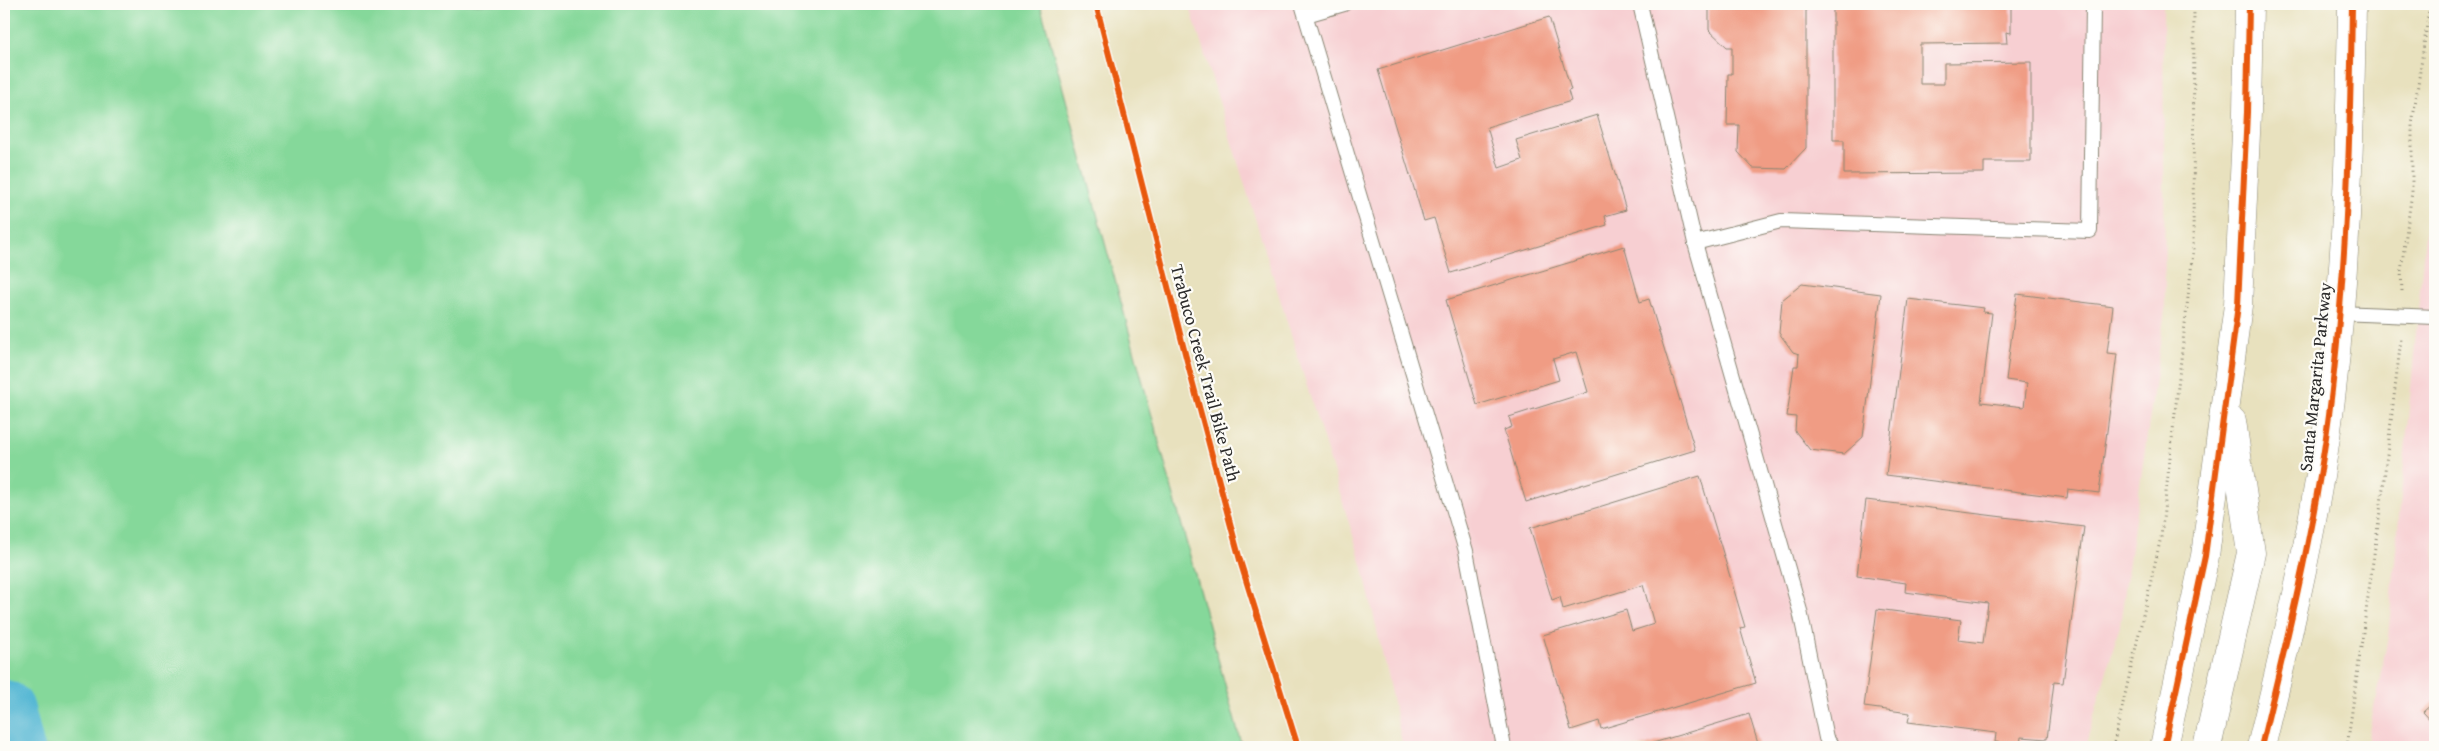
<svg xmlns="http://www.w3.org/2000/svg" width="2439" height="751" font-family="'Gentium Book Plus',serif">
<style>
.built{fill:#f7cfd2}
.green{fill:#85d89a;stroke:#588262}
.lines{fill:none;stroke-linecap:round;stroke-linejoin:round}
.river{stroke:#56b8d4;stroke-width:62}
.building{fill:#f09c84}
.lane-casing{stroke:#8a8674;stroke-width:16}
.primary-casing{stroke:#8a8674;stroke-width:29}
.path{stroke:#8a8674;stroke-width:3;stroke-dasharray:1 4;stroke-linecap:butt}
.lane{stroke:#fff;stroke-width:14}
.primary{stroke:#fff;stroke-width:28}
.cycleway-casing{stroke:#fdfcf7;stroke-width:9}
.cycleway{stroke:#e8590c;stroke-width:6}
.labels{text-anchor:middle;dominant-baseline:central;stroke-width:4.5;stroke-linejoin:round;paint-order:stroke}
.street-label{font-size:18px;fill:#2b2b2b;stroke:#fdfcf7}
</style>
<rect width="100%" height="100%" fill="#fdfcf7"/>
<filter id="ink" filterUnits="userSpaceOnUse"><feTurbulence type="fractalNoise" baseFrequency=".02" numOctaves="2"/><feDisplacementMap in="SourceGraphic" scale="10" xChannelSelector="R" yChannelSelector="G"/><feConvolveMatrix kernelMatrix="1 2 1 2 8 2 1 2 1" color-interpolation-filters="sRGB"/></filter>
<filter id="wash" filterUnits="userSpaceOnUse"><feTurbulence type="fractalNoise" baseFrequency=".0096" numOctaves="4" result="noise"/><feDisplacementMap in="SourceGraphic" scale="20" xChannelSelector="R" yChannelSelector="G"/><feGaussianBlur stdDeviation="1.12" result="paint"/><feColorMatrix in="noise" values="0 0 0 0 0 0 0 0 0 0 0 0 0 0 0 0 0 1.4 0 .05"/><feComposite in="paint" operator="in"/></filter>
<g filter="url(#wash)">
<rect width="100%" height="100%" fill="#e8e1be"/>
<g class="built">
<path d="M 1189,4 L 2163,4 L 2165,310 L 2120,625 L 2085,747 L 1403,747 L 1363,568 Z"/>
<path d="M 2435,126 L 2435,747 L 2366,747 L 2388,637 Z"/>
</g>
<path class="green" d="M 4,4 L 1040,4 L 1242,747 L 4,747 Z"/>
<g class="lines">
<path class="river" d="M 4,711 L 13,747"/>
</g>
<g id="blocks">
<g class="building">
<path d="M 1709,4 L 1806,4 L 1806,148 L 1786,169 L 1753,168 L 1738,152 L 1739,125 L 1727,125 L 1728,74 L 1732,74 L 1732,47 L 1727,47 L 1709,30 Z"/>
<path d="M 1833,4 L 2011,4 L 2011,33 L 2006,32 L 2007,43 L 1920,44 L 1920,84 L 1944,84 L 1944,63 L 2031,62 L 2031,162 L 1984,162 L 1984,173 L 1844,174 L 1844,140 L 1833,140 Z"/>
<path d="M 1549,17 L 1571,90 L 1568,91 L 1571,101 L 1487,127 L 1499,168 L 1522,160 L 1516,140 L 1597,115 L 1626,210 L 1605,216 L 1607,225 L 1451,273 L 1434,218 L 1424,221 L 1378,70 Z"/>
<path d="M 1624,246 L 1640,302 L 1649,299 L 1695,450 L 1526,502 L 1504,430 L 1512,427 L 1509,417 L 1588,392 L 1576,352 L 1553,359 L 1559,380 L 1477,405 L 1446,300 Z"/>
<path d="M 1802,284 L 1881,294 L 1863,437 L 1844,454 L 1810,450 L 1795,431 L 1796,417 L 1787,416 L 1794,366 L 1798,366 L 1799,354 L 1793,352 L 1779,333 L 1782,300 Z"/>
<path d="M 2017,294 L 2113,306 L 2107,353 L 2117,354 L 2099,493 L 2068,489 L 2067,498 L 1886,475 L 1908,299 L 1984,308 L 1983,312 L 1992,313 L 1981,402 L 2024,407 L 2027,383 L 2006,380 Z"/>
<path d="M 1700,476 L 1745,627 L 1740,628 L 1756,683 L 1601,729 L 1599,721 L 1571,730 L 1543,635 L 1626,610 L 1632,631 L 1654,624 L 1643,585 L 1563,609 L 1560,597 L 1552,600 L 1530,528 Z"/>
<path d="M 1866,500 L 2084,527 L 2063,683 L 2054,682 L 2047,739 L 2021,737 L 2020,745 L 1995,742 L 1996,733 L 1908,722 L 1910,713 L 1864,707 L 1877,609 L 1961,620 L 1958,640 L 1983,643 L 1988,603 L 1905,592 L 1906,583 L 1857,576 Z"/>
<path d="M 2435,701 L 2435,725 L 2423,712 Z"/>
<path d="M 1749,714 L 1759,747 L 1640,747 Z"/>
</g>
</g>
</g>
<g filter="url(#ink)">
<use href="#blocks" fill-opacity="0" stroke="#8a8674" stroke-width="1"/>
<g class="lines">
<defs>
<g id="lane">
<path d="M 1302,4 L 1466,551 L 1504,747"/>
<path d="M 1640,4 L 1695,243 L 1800,611 L 1826,738 L 1833,747"/>
<path d="M 1306,15 L 1344,4"/>
<path d="M 1695,243 L 1781,221 L 2090,231 L 2093,4"/>
<path d="M 2339,313 L 2435,317"/>
</g>
<g id="primary">
<path d="M 2164,747 L 2205,556 L 2238,305 L 2247,112 L 2249,4"/>
<path d="M 2207,747 L 2251,553 L 2232,421"/>
<path d="M 2261,747 C 2286,644 2311,542 2326,437 C 2346,294 2350,148 2352,4"/>
</g>
</defs>
<use href="#lane" class="lane-casing"/>
<use href="#primary" class="primary-casing"/>
<g class="path">
<path d="M 2402,291 L 2401,271 L 2412,192 L 2412,125 L 2430,4"/>
<path d="M 2113,747 L 2161,537 L 2193,253 L 2194,4"/>
<path d="M 2347,747 L 2381,504 L 2401,339"/>
</g>
<use href="#lane" class="lane"/>
<use href="#primary" class="primary"/>
<defs>
<g id="cycleway">
<path d="M 1096,4 L 1189,369 L 1241,564 L 1298,747"/>
<path d="M 2164,747 L 2205,556 L 2238,305 L 2247,112 L 2249,4"/>
<path d="M 2261,747 C 2286,644 2311,542 2326,437 C 2346,294 2350,148 2352,4"/>
</g>
</defs>
<use href="#cycleway" class="cycleway-casing"/>
<use href="#cycleway" class="cycleway"/>
</g>
</g>
<g class="labels">
<g class="street-label">
<text transform="translate(1206 373) rotate(75)">Trabuco Creek Trail Bike Path</text>
<text transform="translate(2315 377) rotate(-84)">Santa Margarita Parkway</text>
</g>
</g>
<rect width="2439" height="751" fill="none" stroke="#fdfcf7" stroke-width="20"/>
</svg>
